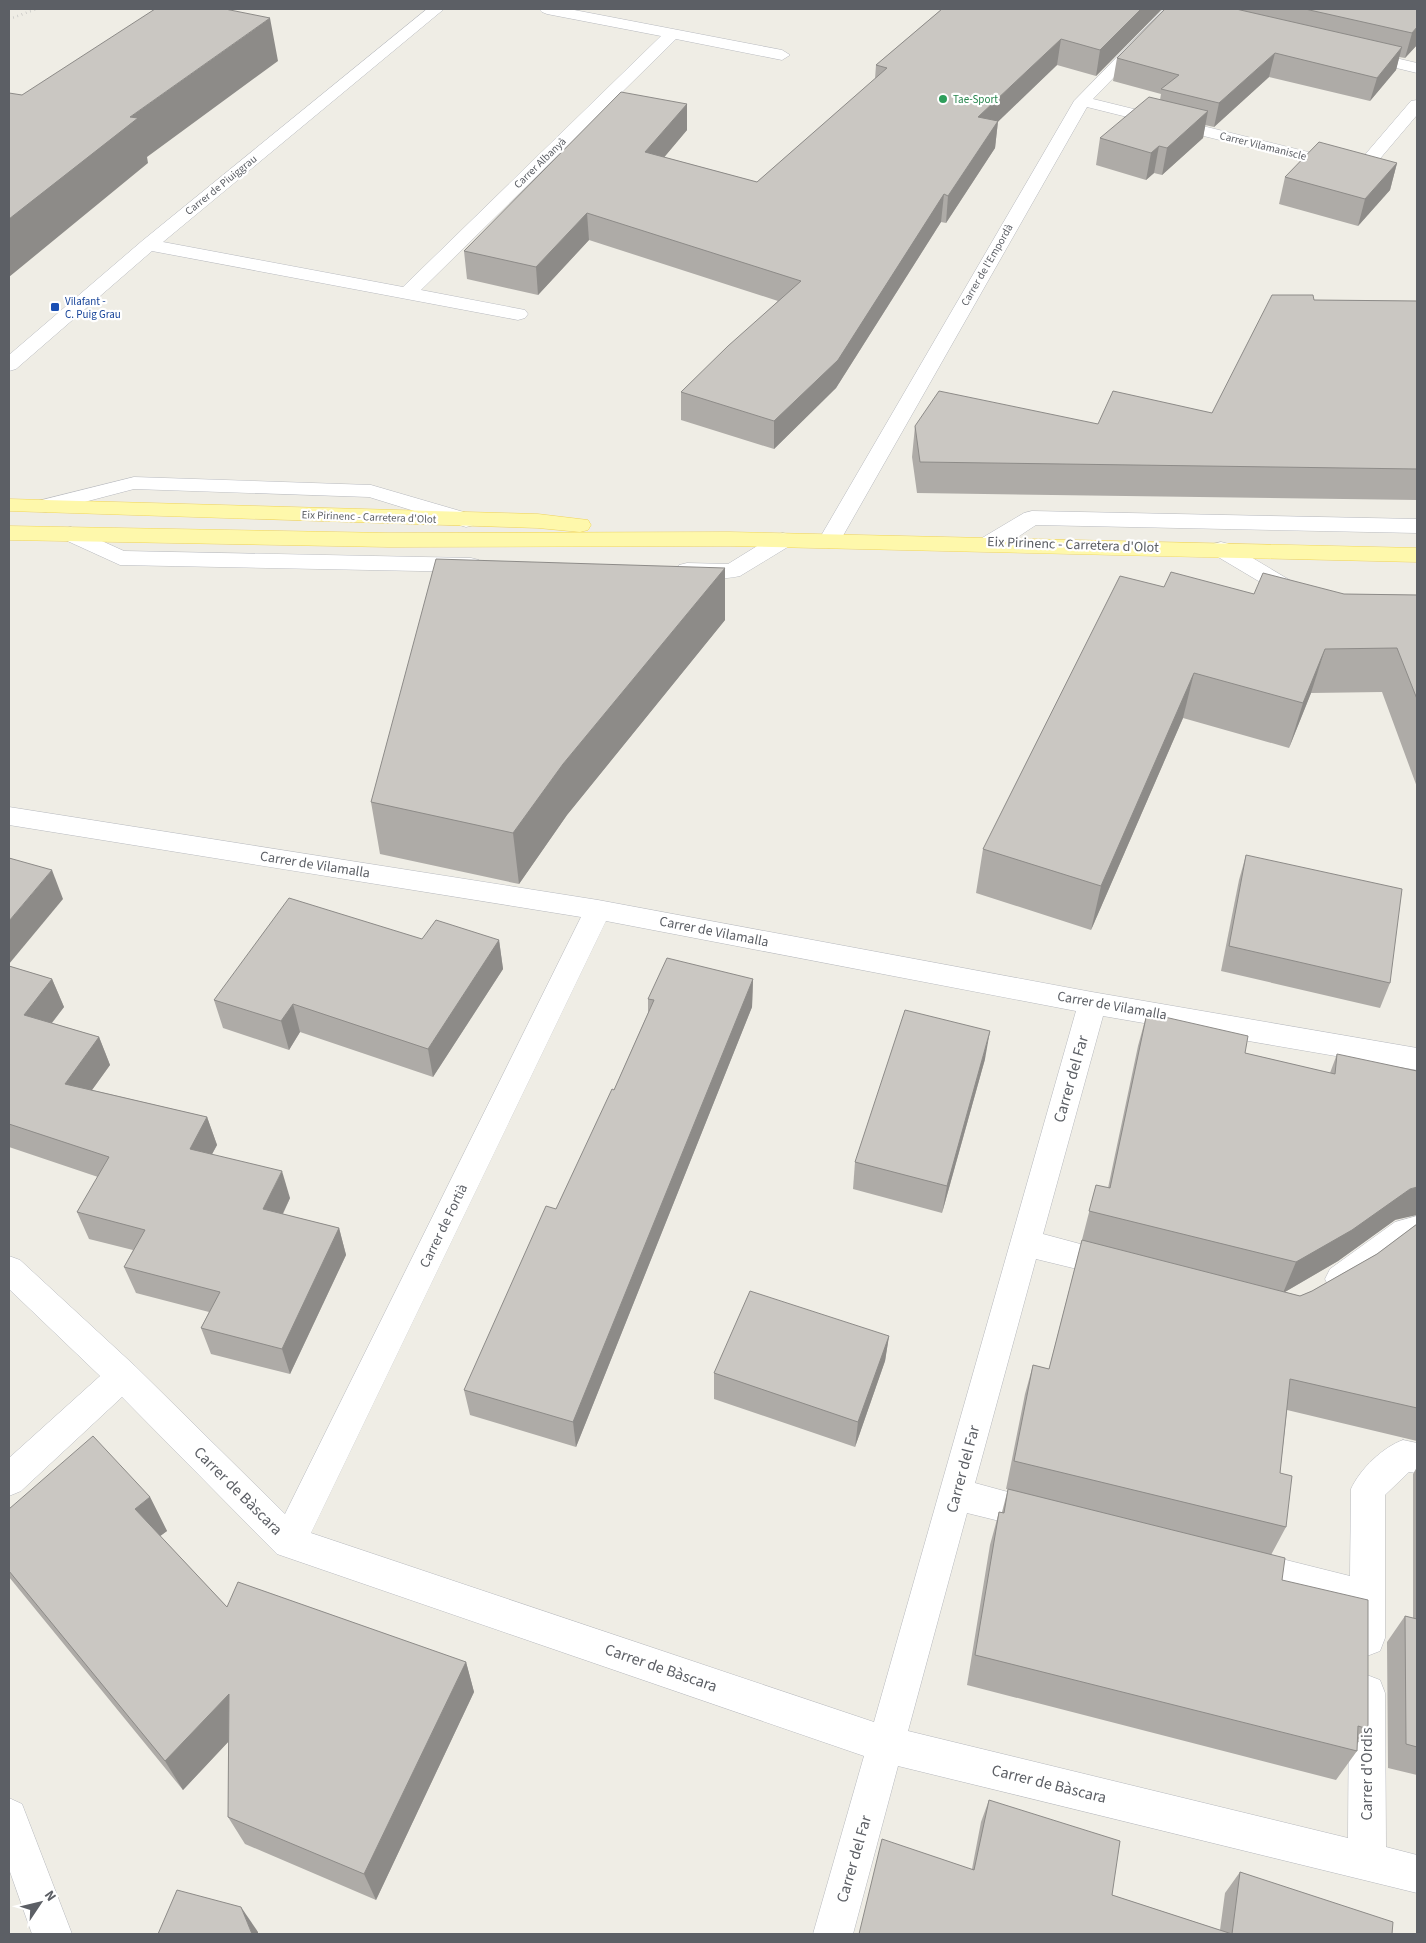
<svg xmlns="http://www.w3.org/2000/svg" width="1426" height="1943" font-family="'Source Sans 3',sans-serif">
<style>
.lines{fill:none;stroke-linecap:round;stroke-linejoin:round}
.lane-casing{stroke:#b7b9be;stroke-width:1}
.street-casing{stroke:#b7b9be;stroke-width:1}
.primary-casing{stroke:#efd45d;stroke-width:1}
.lane{fill:#fff;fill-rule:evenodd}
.street{fill:#fff;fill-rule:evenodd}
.primary{fill:#fef8ab;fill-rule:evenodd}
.rail{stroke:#b5b6b6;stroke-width:2.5;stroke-dasharray:0.5 4;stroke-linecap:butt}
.wall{fill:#aeaba7}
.shaded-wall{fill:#8d8b88}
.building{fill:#cac7c2;stroke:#8d8b88}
.leisure-dot{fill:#2e9e5b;stroke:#fff;stroke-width:2}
.transit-dot{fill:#1a4fb4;stroke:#fff;stroke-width:2}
.labels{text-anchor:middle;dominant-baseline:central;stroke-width:4.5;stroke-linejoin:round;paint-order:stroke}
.far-leisure-label{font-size:11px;fill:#27864d;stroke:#fff;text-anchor:start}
.far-street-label{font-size:11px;fill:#5c5f65;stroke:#fff}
.far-transit-label{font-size:11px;fill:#164399;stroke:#fff;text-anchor:start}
.street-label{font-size:14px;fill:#5c5f65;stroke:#fff}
.near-street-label{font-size:16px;fill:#5c5f65;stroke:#fff}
</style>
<rect width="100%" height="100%" fill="#efede5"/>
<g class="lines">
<defs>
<g id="lane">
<path d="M 134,477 L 371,485 L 474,515 L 477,520 L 474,525 L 466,527 L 369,497 L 134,489 L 46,512 L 38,511 L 35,506 L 38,501 Z"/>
<path d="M 71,527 L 124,551 L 471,558 L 479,560 L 482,565 L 479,570 L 471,572 L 120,565 L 63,539 L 60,534 L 63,529 Z"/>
<path d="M 783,533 L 791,535 L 794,540 L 791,545 L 740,576 C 722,580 697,579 679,575 L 676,570 L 679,565 L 687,563 L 728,564 L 775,535 Z"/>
</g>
<g id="street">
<path d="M 427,9 L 444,9 L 163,242 L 403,287 L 661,36 L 547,14 L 542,12 L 539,9 L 569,9 L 782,50 L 790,55 L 782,60 L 676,39 L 421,290 L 525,310 L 528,314 L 525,318 L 518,320 L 152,251 L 16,369 L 9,371 L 9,355 L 142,241 Z"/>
<path d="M 1164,9 L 1180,9 L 1093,99 L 1357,164 L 1411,101 L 1417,100 L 1417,115 L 1367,174 L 1361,175 L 1087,107 L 840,541 L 837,546 L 829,548 L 821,546 L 818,541 L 1074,101 Z"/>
<path d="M 1361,50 L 1417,63 L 1417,73 L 1355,58 L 1353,55 Z"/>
<path d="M 1032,511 L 1417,519 L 1417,533 L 1036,525 C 1021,534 1001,552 982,548 L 979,543 L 982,538 L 1024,513 Z"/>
<path d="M 1221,542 L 1229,544 L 1303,588 L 1306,593 L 1303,598 L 1295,600 L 1287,598 L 1213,554 L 1210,549 L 1213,544 Z"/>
<path d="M 9,807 L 598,900 L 1092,992 L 1417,1048 L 1417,1070 L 1103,1016 L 1043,1234 L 1125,1256 L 1130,1265 L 1125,1274 L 1114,1278 L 1036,1259 L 975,1483 L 1052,1504 L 1057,1515 L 1052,1526 L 1040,1531 L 967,1513 L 908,1731 L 1348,1838 L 1349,1693 L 1354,1680 L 1367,1675 L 1380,1680 L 1385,1693 L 1386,1847 L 1417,1855 L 1417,1893 L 898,1766 L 853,1934 L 813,1934 L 864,1756 L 277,1554 L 122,1397 L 21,1491 L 9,1496 L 9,1458 L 100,1376 L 9,1289 L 9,1256 L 20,1260 L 135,1366 L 285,1514 L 581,917 L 9,825 ZM 606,921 L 1076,1011 L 874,1722 L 311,1533 Z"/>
<path d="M 1417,1216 L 1417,1242 L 1352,1289 L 1341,1293 L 1330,1289 L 1325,1279 L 1330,1269 L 1395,1222 Z"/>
<path d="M 1403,1440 L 1417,1443 L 1417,1473 L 1409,1472 L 1385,1495 L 1385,1638 L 1380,1651 L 1367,1656 L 1354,1651 L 1349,1638 L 1349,1610 L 1234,1579 L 1228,1567 L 1234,1555 L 1246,1550 L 1350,1576 L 1351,1489 C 1360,1469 1383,1447 1403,1440 Z"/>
<path d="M 9,1798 L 22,1804 L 72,1934 L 32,1934 L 9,1869 Z"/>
</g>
<g id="primary">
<path d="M 9,499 L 538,514 L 588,520 L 591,525 L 588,530 L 580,532 L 538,528 L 9,511 Z"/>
<path d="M 9,526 L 389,533 L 729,532 L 1417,548 L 1417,562 L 729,546 L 389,547 L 9,540 Z"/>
</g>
</defs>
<use href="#lane" class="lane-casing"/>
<use href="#street" class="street-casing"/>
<use href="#primary" class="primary-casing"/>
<use href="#lane" class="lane"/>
<use href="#street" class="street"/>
<use href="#primary" class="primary"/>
<path class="rail" d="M 9,19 L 37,9"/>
</g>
<g class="wall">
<path d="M 942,9 L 1162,9 L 1096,76 L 1057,65 L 998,121 L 995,148 L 946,223 L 941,222 L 836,388 L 774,449 L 681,420 L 681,392 L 778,301 L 589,240 L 538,295 L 467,279 L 464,251 L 687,104 L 687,130 L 664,157 L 757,182 L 875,79 L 876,65 Z"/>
<path d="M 1165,9 L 1417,9 L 1417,45 L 1405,58 L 1399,57 L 1396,70 L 1370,101 L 1269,77 L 1214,127 L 1205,125 L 1203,138 L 1162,175 L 1154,173 L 1146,180 L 1096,165 L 1100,138 L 1160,100 L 1161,94 L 1113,81 L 1117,58 Z"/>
<path d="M 1397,163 L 1390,190 L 1358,226 L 1279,204 L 1285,177 Z"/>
<path d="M 1314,300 L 1417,301 L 1417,500 L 917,493 L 912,457 L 915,426 L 1098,424 L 1212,413 Z"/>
<path d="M 725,568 L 725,620 L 567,815 L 519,884 L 380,854 L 371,802 Z"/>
<path d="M 1164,587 L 1254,594 L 1344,594 L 1417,595 L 1417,787 L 1382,692 L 1311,693 L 1289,748 L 1183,718 L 1091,930 L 976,893 L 983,849 Z"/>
<path d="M 1246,855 L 1390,983 L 1380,1008 L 1221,971 L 1239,880 Z"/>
<path d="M 422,939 L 499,940 L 503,969 L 433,1077 L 300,1032 L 289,1050 L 223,1028 L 214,1000 Z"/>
<path d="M 9,966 L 52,979 L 64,1007 L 52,1023 L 99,1037 L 110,1065 L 92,1090 L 207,1117 L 217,1145 L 212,1154 L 290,1198 L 283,1214 L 339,1228 L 346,1255 L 290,1374 L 211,1354 L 201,1328 L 209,1312 L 136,1293 L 124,1267 L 133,1250 L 89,1239 L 77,1212 L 98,1177 L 9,1147 Z"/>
<path d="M 753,979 L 752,1007 L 576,1447 L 470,1415 L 464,1390 L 556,1209 L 614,1090 L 648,1013 L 648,999 Z"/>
<path d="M 1147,1013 L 1245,1053 L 1330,1073 L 1337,1054 L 1395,1220 L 1338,1261 L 1285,1292 L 1300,1296 L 1312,1291 L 1377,1254 L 1417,1224 L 1417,1441 L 1287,1410 L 1280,1473 L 1286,1527 L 1271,1555 L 1282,1580 L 1368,1729 L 1357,1744 L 1357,1751 L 1336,1780 L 967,1685 L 990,1545 L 999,1512 L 1002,1512 L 1008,1489 L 1006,1489 L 1025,1394 L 1033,1365 L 1049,1369 L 1096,1185 L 1108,1188 L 1138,1046 Z"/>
<path d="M 985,1059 L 942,1213 L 853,1189 L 855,1162 Z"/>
<path d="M 889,1336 L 885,1361 L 855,1447 L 714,1399 L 714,1373 Z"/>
<path d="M 1417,1467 L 1417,1775 L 1388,1768 L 1387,1642 L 1405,1616 L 1413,1618 L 1413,1474 Z"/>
<path d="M 150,1497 L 167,1531 L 160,1536 L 227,1607 L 466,1662 L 474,1692 L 376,1900 L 245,1844 L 228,1817 L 229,1741 L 183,1790 L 9,1577 L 9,1509 Z"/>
<path d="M 989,1800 L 1112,1895 L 1220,1930 L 1225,1893 L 1240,1872 L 1392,1934 L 859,1934 L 972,1869 L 981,1822 Z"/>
</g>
<g class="shaded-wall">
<path d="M 1141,9 L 1162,9 L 1096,76 L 1100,50 Z"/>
<path d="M 270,18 L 278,61 L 147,157 L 148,163 L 9,277 L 9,219 L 130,117 Z"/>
<path d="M 1417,27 L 1417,45 L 1405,58 L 1412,33 Z"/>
<path d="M 1061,39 L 1057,65 L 976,143 L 978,117 Z"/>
<path d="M 1402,47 L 1396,70 L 1370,101 L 1377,78 Z"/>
<path d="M 1275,53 L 1269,77 L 1214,127 L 1219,103 Z"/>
<path d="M 687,104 L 687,130 L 646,179 L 645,152 Z"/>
<path d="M 1208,111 L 1203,138 L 1162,175 L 1167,148 Z"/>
<path d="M 998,121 L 995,148 L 946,223 L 948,196 Z"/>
<path d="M 1159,146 L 1154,173 L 1146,180 L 1151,153 Z"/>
<path d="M 1397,163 L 1390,190 L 1358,226 L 1365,199 Z"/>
<path d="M 944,194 L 941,222 L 836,388 L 774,449 L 774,421 Z"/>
<path d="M 587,213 L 589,240 L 538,295 L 536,267 Z"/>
<path d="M 725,568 L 725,620 L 567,815 L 519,884 L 513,833 L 563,764 Z"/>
<path d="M 1325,649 L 1311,693 L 1289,748 L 1303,703 Z"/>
<path d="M 1194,673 L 1183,718 L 1091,930 L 1101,886 Z"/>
<path d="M 52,870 L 63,899 L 9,964 L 9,921 Z"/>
<path d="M 499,940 L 503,969 L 433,1077 L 428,1049 Z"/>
<path d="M 52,979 L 64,1007 L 36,1043 L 24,1015 Z"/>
<path d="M 753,979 L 752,1007 L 576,1447 L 573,1422 Z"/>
<path d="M 293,1004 L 300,1032 L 289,1050 L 281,1021 Z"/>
<path d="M 990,1031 L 985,1059 L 942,1213 L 947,1186 Z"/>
<path d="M 99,1037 L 110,1065 L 76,1112 L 65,1084 Z"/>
<path d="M 207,1117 L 217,1145 L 200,1176 L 190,1149 Z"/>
<path d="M 282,1171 L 290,1198 L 272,1236 L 263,1209 Z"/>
<path d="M 1417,1187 L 1417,1215 L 1395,1220 L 1338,1261 L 1283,1293 L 1296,1262 L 1410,1189 Z"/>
<path d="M 339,1228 L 346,1255 L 290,1374 L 282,1349 Z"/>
<path d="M 889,1336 L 885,1361 L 855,1447 L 858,1422 Z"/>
<path d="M 150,1497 L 167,1531 L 152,1542 L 135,1509 Z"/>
<path d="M 466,1662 L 474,1692 L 376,1900 L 364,1874 Z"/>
<path d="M 229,1694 L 245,1724 L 183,1790 L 165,1761 Z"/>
<path d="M 241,1907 L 258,1932 L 258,1934 L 252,1934 Z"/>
</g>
<g class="building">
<path d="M 155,9 L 225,9 L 270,18 L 130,117 L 138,118 L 9,219 L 9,93 L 22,95 Z"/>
<path d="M 942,9 L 1141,9 L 1100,50 L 1061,39 L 978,117 L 998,121 L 948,196 L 944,194 L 838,360 L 774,421 L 681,392 L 728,346 L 801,281 L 587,213 L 536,267 L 464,251 L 621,92 L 687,104 L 645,152 L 757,182 L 887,68 L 876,65 Z"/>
<path d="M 1165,9 L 1236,9 L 1402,47 L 1377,78 L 1275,53 L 1219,103 L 1161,89 L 1179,75 L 1117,58 Z"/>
<path d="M 1305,9 L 1417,9 L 1417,27 L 1412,33 Z"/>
<path d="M 1149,97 L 1208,111 L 1167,148 L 1159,146 L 1151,153 L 1100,138 Z"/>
<path d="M 1319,142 L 1397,163 L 1365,199 L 1285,177 Z"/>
<path d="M 1272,295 L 1313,295 L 1314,300 L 1417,301 L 1417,469 L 920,462 L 915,426 L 939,391 L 1098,424 L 1113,391 L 1212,413 Z"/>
<path d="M 436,559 L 725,568 L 563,764 L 513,833 L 371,802 Z"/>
<path d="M 1171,572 L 1254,594 L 1263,573 L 1344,594 L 1417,595 L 1417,699 L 1397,648 L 1325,649 L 1303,703 L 1194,673 L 1101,886 L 983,849 L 1120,576 L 1164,587 Z"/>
<path d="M 1246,855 L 1402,889 L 1390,983 L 1229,946 Z"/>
<path d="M 9,858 L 52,870 L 9,921 Z"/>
<path d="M 289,898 L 422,939 L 436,920 L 499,940 L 428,1049 L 293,1004 L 281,1021 L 214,1000 Z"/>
<path d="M 667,958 L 753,979 L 573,1422 L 464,1390 L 546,1206 L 556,1209 L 612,1089 L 614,1090 L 654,1000 L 648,999 Z"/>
<path d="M 9,966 L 52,979 L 24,1015 L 99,1037 L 65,1084 L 207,1117 L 190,1149 L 282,1171 L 263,1209 L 339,1228 L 282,1349 L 201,1328 L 220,1292 L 124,1267 L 145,1230 L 77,1212 L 109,1157 L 9,1124 Z"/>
<path d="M 905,1010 L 990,1031 L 947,1186 L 855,1162 Z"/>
<path d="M 1147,1013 L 1248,1036 L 1245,1053 L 1335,1074 L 1337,1054 L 1417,1071 L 1417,1187 L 1410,1189 L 1352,1230 L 1296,1262 L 1089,1211 L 1096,1185 L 1110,1188 Z"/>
<path d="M 1417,1224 L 1417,1408 L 1290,1379 L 1280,1473 L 1292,1476 L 1286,1527 L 1014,1461 L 1033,1365 L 1049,1369 L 1082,1240 L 1300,1296 L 1312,1291 L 1377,1254 Z"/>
<path d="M 750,1291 L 889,1336 L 858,1422 L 714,1373 Z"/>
<path d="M 93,1436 L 150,1497 L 135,1509 L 227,1607 L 238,1582 L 466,1662 L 364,1874 L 228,1817 L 229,1694 L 165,1761 L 9,1571 L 9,1509 Z"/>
<path d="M 1008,1489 L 1285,1558 L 1282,1580 L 1368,1600 L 1368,1729 L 1358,1726 L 1357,1751 L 975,1655 L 999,1512 L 1004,1513 Z"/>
<path d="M 1405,1616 L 1417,1619 L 1417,1747 L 1406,1744 Z"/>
<path d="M 989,1800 L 1120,1841 L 1112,1895 L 1232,1934 L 859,1934 L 882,1839 L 974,1870 Z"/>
<path d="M 1240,1872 L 1393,1922 L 1392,1934 L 1232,1934 Z"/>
<path d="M 177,1890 L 241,1907 L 252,1934 L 158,1934 Z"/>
</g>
<circle class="leisure-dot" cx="943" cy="99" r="5"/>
<rect class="transit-dot" x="50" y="302" width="10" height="10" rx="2.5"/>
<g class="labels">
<g class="far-leisure-label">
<text x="953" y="99">Tae-Sport</text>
</g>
<g class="far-street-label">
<text transform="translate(1263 146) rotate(14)">Carrer Vilamaniscle</text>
<text transform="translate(540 163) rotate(-44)">Carrer Albanyà</text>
<text transform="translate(221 185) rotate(-39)">Carrer de Piuiggrau</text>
<text transform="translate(987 265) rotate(-60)">Carrer de l'Empordà</text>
<text transform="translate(369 517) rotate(2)">Eix Pirinenc - Carretera d'Olot</text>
</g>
<g class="far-transit-label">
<text x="65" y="301">Vilafant -<tspan x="65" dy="13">C. Puig Grau</tspan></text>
</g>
<g class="street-label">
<text transform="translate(1073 545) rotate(2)">Eix Pirinenc - Carretera d'Olot</text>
<text transform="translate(315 865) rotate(9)">Carrer de Vilamalla</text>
<text transform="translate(714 932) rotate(11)">Carrer de Vilamalla</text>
<text transform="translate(1112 1006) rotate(10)">Carrer de Vilamalla</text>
<text transform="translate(444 1226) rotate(-64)">Carrer de Fortià</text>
</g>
<g class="near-street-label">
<text transform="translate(1071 1079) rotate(-74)">Carrer del Far</text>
<text transform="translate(963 1469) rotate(-75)">Carrer del Far</text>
<text transform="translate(238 1491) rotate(45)">Carrer de Bàscara</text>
<text transform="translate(661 1668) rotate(19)">Carrer de Bàscara</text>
<text transform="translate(1367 1774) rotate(-90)">Carrer d'Ordis</text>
<text transform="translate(1049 1784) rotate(14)">Carrer de Bàscara</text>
<text transform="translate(854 1859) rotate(-74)">Carrer del Far</text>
</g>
</g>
<rect width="1426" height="1943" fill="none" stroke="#5c5f65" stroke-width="20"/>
<g transform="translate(40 1903) rotate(55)" stroke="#ffffff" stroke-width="4" paint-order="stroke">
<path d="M0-4L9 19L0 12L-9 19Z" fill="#5c5f65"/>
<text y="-8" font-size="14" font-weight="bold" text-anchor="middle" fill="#5c5f65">N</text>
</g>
</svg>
